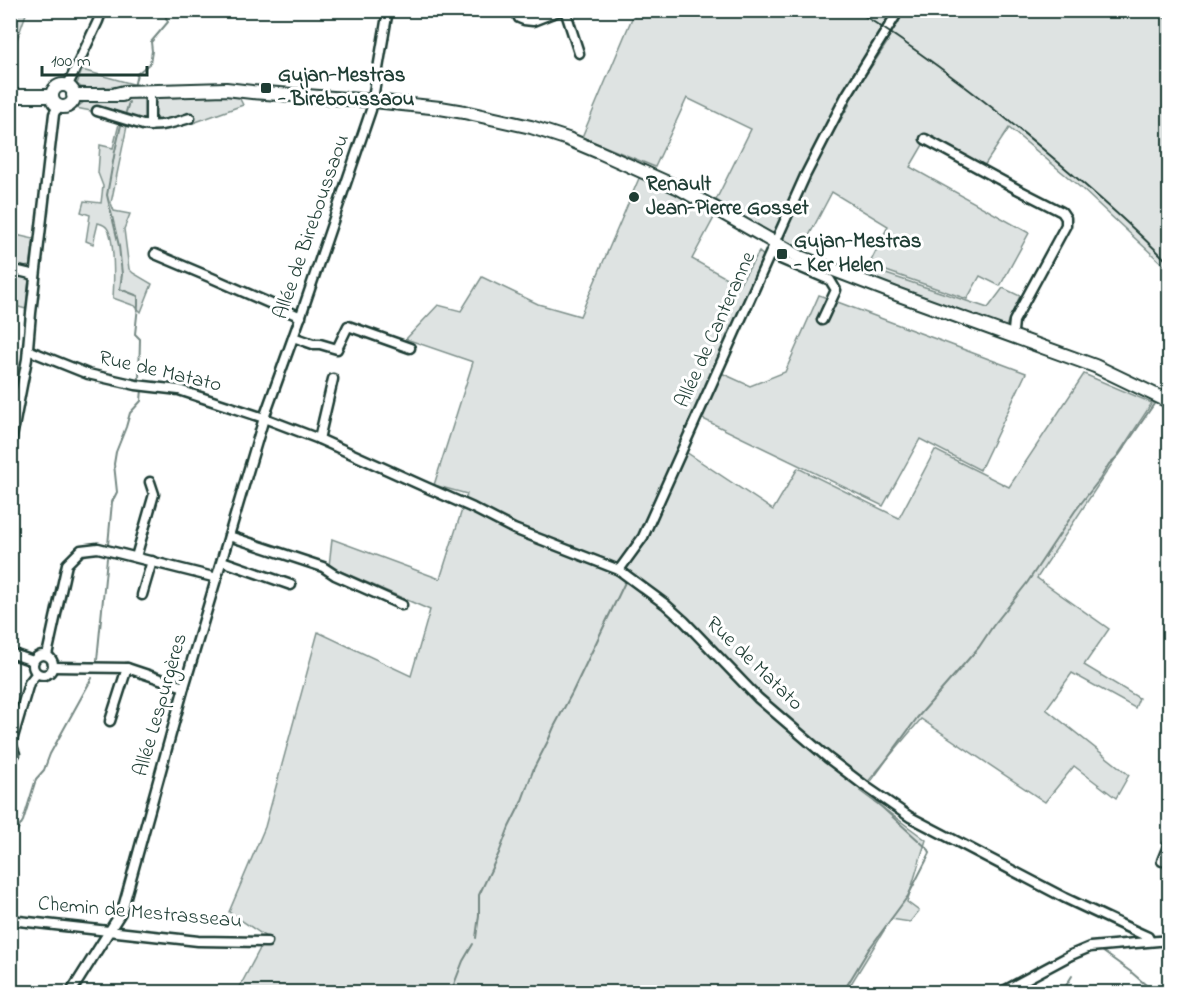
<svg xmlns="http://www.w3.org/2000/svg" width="1180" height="1003" font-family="'Indie Flower',sans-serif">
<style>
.green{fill:#dee3e2;stroke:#7e908b;stroke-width:1.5}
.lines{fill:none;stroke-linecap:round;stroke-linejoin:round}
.stream{stroke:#758883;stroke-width:2}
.street-casing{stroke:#1f3d34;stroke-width:13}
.secondary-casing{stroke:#1f3d34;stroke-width:16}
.street{stroke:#fff;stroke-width:8}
.secondary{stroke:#fff;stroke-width:12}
.rail{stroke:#1f3d34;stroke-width:2}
.poi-dot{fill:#1f3d34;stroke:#fff;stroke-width:2}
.labels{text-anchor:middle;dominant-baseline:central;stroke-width:6;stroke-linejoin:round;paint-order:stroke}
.poi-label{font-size:21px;font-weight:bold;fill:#1f3d34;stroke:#fff;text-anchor:start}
.street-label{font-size:21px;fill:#1f3d34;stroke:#fff}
</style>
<rect width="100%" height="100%" fill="#fff"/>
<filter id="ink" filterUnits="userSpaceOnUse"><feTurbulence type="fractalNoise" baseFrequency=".0167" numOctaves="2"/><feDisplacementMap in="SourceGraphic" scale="12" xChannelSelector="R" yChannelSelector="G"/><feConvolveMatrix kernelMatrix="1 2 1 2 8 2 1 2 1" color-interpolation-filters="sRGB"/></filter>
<g filter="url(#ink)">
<g class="green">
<path d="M 10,11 L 27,11 L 14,48 L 11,47 Z"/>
<path d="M 635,11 L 1169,11 L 1169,270 L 1081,188 L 1009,128 L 980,172 L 924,143 L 910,167 L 1029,233 L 1000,286 L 980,276 L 967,299 L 869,265 L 888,226 L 832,192 L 802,249 L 762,228 L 716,200 L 751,129 L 687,98 L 655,167 L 582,137 Z"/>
<path d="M 82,70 L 140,86 L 88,88 L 81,87 L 77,84 Z"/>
<path d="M 225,96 L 239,97 L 243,105 L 193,123 L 190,114 L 164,121 L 156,119 C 153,113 154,104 158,98 Z"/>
<path d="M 98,98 L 143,99 L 146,101 L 146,117 L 144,119 L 139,119 L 98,108 L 91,111 L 76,108 L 84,102 Z"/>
<path d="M 119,124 L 127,126 L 111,203 L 114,211 L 130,214 L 124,229 L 129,269 L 133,273 L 152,284 L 141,312 L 135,306 L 113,298 C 114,284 115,238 107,228 C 105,225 101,224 98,223 L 93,244 L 86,241 L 90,215 L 81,212 L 84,201 L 101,203 L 103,186 L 98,173 L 100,145 L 113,148 Z"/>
<path d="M 640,176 L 716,214 L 692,259 L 739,285 L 759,252 L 766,258 L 717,371 L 750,386 L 785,372 L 819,295 L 1026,373 L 980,470 L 920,439 L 883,506 L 697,416 L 683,450 L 773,510 L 798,468 L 899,518 L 935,450 L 1009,487 L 1084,374 L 1152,403 L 1037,578 L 1109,629 L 1084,665 L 1139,698 L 1135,708 L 1072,673 L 1046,709 L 1129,775 L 1116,798 L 1074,766 L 1045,802 L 921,719 L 860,791 L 926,840 L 907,902 L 919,911 L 910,922 L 891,919 L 846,992 L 237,992 L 266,937 L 229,912 L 265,827 L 318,632 L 411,676 L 430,610 L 329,566 L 332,539 L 440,579 L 467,494 L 434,485 L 473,362 L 406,339 L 438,305 L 461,311 L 482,277 L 538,304 L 580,316 Z"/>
<path d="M 16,235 L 34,239 L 30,266 L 24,267 L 11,264 L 11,256 Z"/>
<path d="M 865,267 L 988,308 L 1003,288 L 1020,296 L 1005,328 L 861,275 Z"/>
<path d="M 11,273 L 25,276 L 29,281 L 26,309 L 11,305 Z"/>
</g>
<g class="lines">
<g class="stream">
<path d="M 1151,10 L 1170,21"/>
<path d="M 903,13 L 904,10"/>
<path d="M 897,25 L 900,19"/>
<path d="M 134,87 L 137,74 L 150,63 L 152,51 L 151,42 L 168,22 L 164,13 L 164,10"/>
<path d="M 853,94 L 888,41"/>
<path d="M 126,112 L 129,102"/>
<path d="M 121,125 L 115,151 L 107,195 L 119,246 L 122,274 L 120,289 L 138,296 L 138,306 L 135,334 L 140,339 L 139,378 L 140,383"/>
<path d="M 818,159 L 850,103"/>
<path d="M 783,241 L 786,226"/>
<path d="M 1163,390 L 1170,382"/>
<path d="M 108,545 L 112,502 L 117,492 L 114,464 L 116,452 L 126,427 L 130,413 L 141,401 L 142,389"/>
<path d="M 636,554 L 647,541 L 667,493"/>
<path d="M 97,660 L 107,558"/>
<path d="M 871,781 L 917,718 L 979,647 L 993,626 L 1027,583 L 1075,511 L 1100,479 L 1109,464 L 1119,455 L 1154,404"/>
<path d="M 10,840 L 14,836 L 23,821 L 36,779 L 44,770 L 50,754 L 92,678"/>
<path d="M 476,938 L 479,915 L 479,895 L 499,853 L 509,827 L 521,803 L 534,768 L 548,741 L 554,727 L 572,693 L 627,578"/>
<path d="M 1102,951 L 1131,972 L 1154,992"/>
<path d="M 451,992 L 463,961 L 473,944"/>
<path d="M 843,992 L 869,949 L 908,896 L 930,853 L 929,850 L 864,791"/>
<path d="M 1062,992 L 1072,976"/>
</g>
<defs>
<g id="street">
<path d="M 515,10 L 519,18 L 524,20 L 533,21 L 561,10"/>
<path d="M 565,10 L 579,53"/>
<path d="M 67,87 L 98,21 L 102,10"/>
<path d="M 150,96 L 150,126"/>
<path d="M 97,111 L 143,125 C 161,127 173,123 190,118"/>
<path d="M 925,139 L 1017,189 L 1062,212 L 1066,218 L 1066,225 L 1014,321 L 1013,331 L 1011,336"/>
<path d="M 155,254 L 212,278 L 301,317"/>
<path d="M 776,257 L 830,280 L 836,290 L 822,320"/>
<path d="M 10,269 L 35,275"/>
<path d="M 293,337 L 313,344 L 320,344 L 337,349 L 348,326 L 410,348"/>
<path d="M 28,350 L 88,374 L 136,385 L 179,390 L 264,418 L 319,439 L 421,485 L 473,508 L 514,529 L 619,570 L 665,604 L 684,621 L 758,698 L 828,758 L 865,786 L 910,817 L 1065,898 L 1135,931 L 1148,937 L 1150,941"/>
<path d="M 319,439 L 333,379"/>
<path d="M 10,448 L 27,359 L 31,313 L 54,114 L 58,106"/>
<path d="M 229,536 L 323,567 L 335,575 L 402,605"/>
<path d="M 136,557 L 154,494 L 150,482"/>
<path d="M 222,561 L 291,585"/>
<path d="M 619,570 L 643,537 L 805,176 L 846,96 L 899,10"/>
<path d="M 142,595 L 152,561"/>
<path d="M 10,653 L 33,661"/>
<circle cx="43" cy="665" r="10"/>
<path d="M 47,655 L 67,564 L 81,550 L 98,548 L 217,578"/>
<path d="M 53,667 L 127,668 L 184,687"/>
<path d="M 110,721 L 127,668"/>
<path d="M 15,754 L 11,744 L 29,683 L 37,673"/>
<path d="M 1162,861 L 1170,841"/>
<path d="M 10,920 L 198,941 L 267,942"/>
<path d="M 71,992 L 122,911 L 184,687 L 264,418 L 299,321 L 371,110 L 388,10"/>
<path d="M 1002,992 L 1071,955 L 1090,947 L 1170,940"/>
</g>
<g id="secondary">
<circle cx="63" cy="96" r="11"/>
<path d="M 116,94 L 124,92 L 226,89 L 252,92 L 374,101 L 440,108 L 464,112 L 531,127 L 568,139 L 599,152 L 679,188 L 800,257 L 899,295 L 1095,366 L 1170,402"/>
<path d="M 73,95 L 122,95"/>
<path d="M 10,96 L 52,96"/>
</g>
</defs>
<use href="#street" class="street-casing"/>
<use href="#secondary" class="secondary-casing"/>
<use href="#street" class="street"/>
<use href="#secondary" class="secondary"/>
<path class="rail" d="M 855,10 C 927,55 994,107 1058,162 C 1096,194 1134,228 1170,264"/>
</g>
</g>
<g class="poi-dot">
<rect x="260" y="82" width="12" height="12" rx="3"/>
<circle cx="634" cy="197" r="6"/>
<rect x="776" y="248" width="12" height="12" rx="3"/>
</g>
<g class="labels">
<g class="poi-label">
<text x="278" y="76">Gujan-Mestras<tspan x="278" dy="24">- Bireboussaou</tspan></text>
<text x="646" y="185">Renault<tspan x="646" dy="24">Jean-Pierre Gosset</tspan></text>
<text x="794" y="242">Gujan-Mestras<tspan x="794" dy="24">- Ker Helen</tspan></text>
</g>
<g class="street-label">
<text transform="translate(312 227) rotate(-71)">Allée de Bireboussaou</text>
<text transform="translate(716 330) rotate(-66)">Allée de Canteranne</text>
<text transform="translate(160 372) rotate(13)">Rue de Matato</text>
<text transform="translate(754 664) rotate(44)">Rue de Matato</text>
<text transform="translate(161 705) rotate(-74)">Allée Lespurgères</text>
<text transform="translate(140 913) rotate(5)">Chemin de Mestrasseau</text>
</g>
</g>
<rect width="1180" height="1003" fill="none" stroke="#fff" stroke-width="36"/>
<rect x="18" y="18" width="1144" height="967" fill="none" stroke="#1f3d34" stroke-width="2" filter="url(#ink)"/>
<path d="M42 66v9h105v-9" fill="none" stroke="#1f3d34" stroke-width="3"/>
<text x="51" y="66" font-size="18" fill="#1f3d34" stroke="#ffffff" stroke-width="4.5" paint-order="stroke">100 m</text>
</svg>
